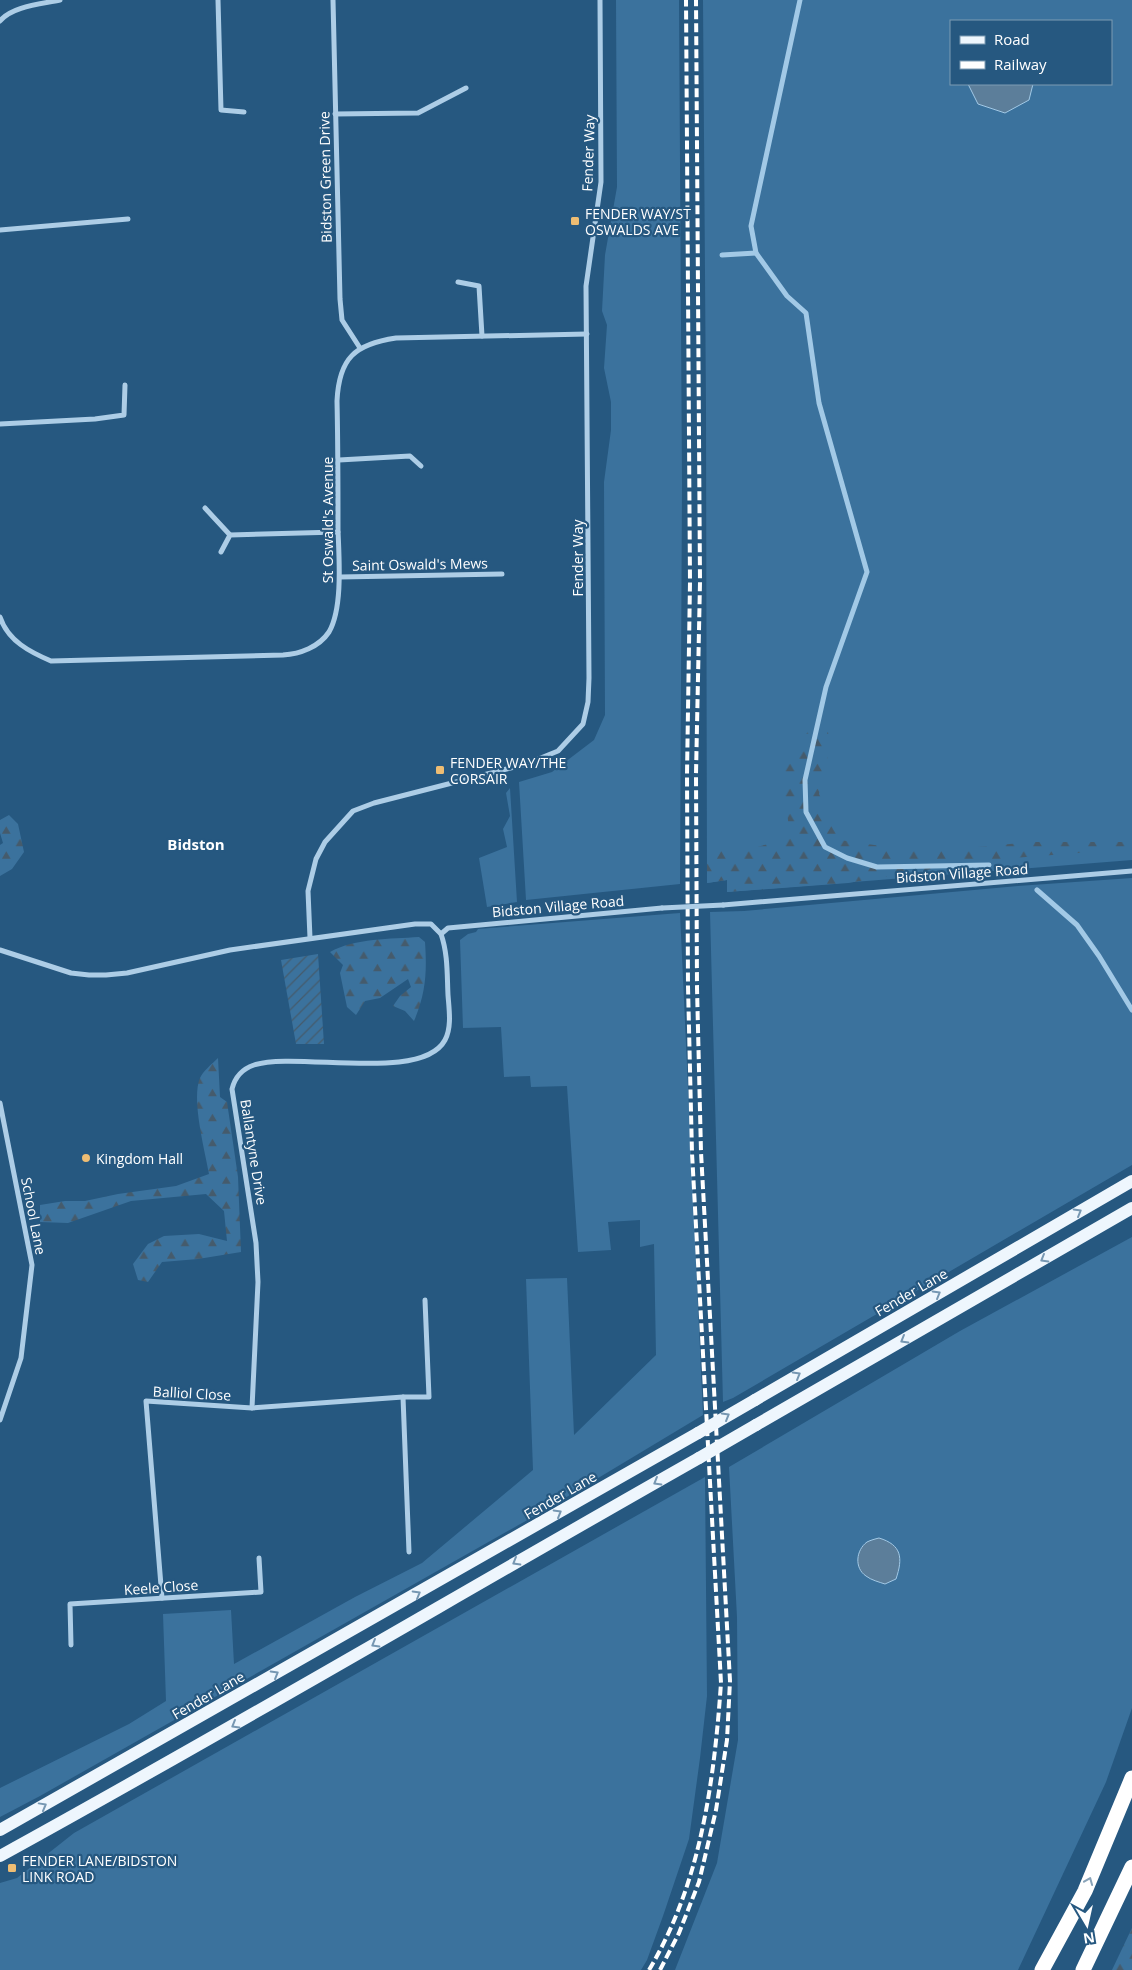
<svg xmlns="http://www.w3.org/2000/svg" width="1132" height="1970" font-family="'Open Sans',sans-serif">
<style>
.grass{fill:#3b729d;fill-rule:evenodd}
.forest{fill:url(#forest-firs)}
.garden{fill:url(#garden-furrows)}
.water{fill:#5c7e9a;stroke:#a2c9e6}
.lines{fill:none;stroke-linecap:round;stroke-linejoin:round}
.stream{stroke:#a2c9e6;stroke-width:5}
.minor{stroke:#adcde6;stroke-width:5}
.primary{stroke:#eef6fd;stroke-width:12}
.motorway{stroke:#fff;stroke-width:15}
.rail{stroke:#fff;stroke-width:4;stroke-dasharray:9 4;stroke-linecap:butt}
.minor-bridge{stroke:#adcde6;stroke-width:5}
.primary-bridge{stroke:#eef6fd;stroke-width:12}
.oneway{stroke:#7697b2}
.oneway2{stroke:#88a3b9}
.poi-dot{fill:#eebd73;stroke:#265880;stroke-width:2}
.labels{text-anchor:middle;dominant-baseline:central;stroke-width:4.5;stroke-linejoin:round;paint-order:stroke}
.street-label{font-size:14px;fill:#fff;stroke:#265880}
.poi-label{font-size:14px;fill:#fff;stroke:#265880;text-anchor:start}
.neighbourhood-label{font-size:15px;font-weight:bold;fill:#fff;stroke:#265880}
</style>
<defs>
<pattern id="forest-firs" width="22" height="20" patternUnits="userSpaceOnUse" patternTransform="scale(1.25)"><rect width="22" height="20" fill="#3b729d"/><path d="M5 1l3.5 6h-7zM16 11l3.5 6h-7z" fill="#455b6c"/></pattern>
<pattern id="garden-furrows" width="10" height="10" patternUnits="userSpaceOnUse" patternTransform="scale(1.25)"><rect width="10" height="10" fill="#3b729d"/><path d="M-1 1l2-2M0 10L10 0M9 11l2-2" fill="none" stroke="#455b6c"/></pattern>
</defs>
<rect width="100%" height="100%" fill="#265880"/>
<g class="grass">
<path d="M 616,0 L 679,0 L 682,483 L 680,884 L 526,900 L 519,782 L 552,772 L 594,740 L 605,715 L 604,482 L 611,430 L 611,402 L 604,368 L 607,325 L 602,311 L 605,255 L 617,187 Z"/>
<path d="M 703,0 L 1132,0 L 1132,860 L 727,892 L 727,880 L 707,883 L 706,410 ZM 951,21 L 1111,21 L 1111,84 L 951,84 Z"/>
<path d="M 510,788 L 517,902 L 487,907 L 479,858 L 507,847 L 503,829 L 510,816 L 506,793 Z"/>
<path d="M 1132,878 L 1132,1165 L 733,1398 L 723,1402 L 710,912 L 744,911 L 1018,886 Z"/>
<path d="M 680,913 L 703,1415 L 545,1510 L 40,1796 L 0,1817 L 0,1788 L 129,1724 L 166,1701 L 163,1614 L 231,1610 L 234,1664 L 355,1597 L 422,1563 L 533,1470 L 526,1279 L 567,1278 L 574,1435 L 656,1355 L 654,1244 L 640,1247 L 640,1220 L 608,1222 L 611,1250 L 578,1252 L 567,1086 L 531,1087 L 530,1076 L 504,1077 L 501,1027 L 463,1028 L 460,940 L 468,934 L 476,932 L 478,929 Z"/>
<path d="M 1132,1237 L 1132,1708 L 1106,1782 L 1018,1970 L 675,1970 L 717,1863 L 738,1740 L 737,1617 L 729,1467 L 960,1331 Z"/>
<path d="M 705,1477 L 707,1696 L 700,1758 L 689,1839 L 663,1916 L 647,1960 L 641,1970 L 0,1970 L 0,1883 L 17,1878 L 74,1833 Z"/>
</g>
<g class="forest">
<path d="M 811,727 L 828,732 L 830,746 L 819,794 L 840,840 L 922,852 L 1033,842 L 1132,842 L 1132,849 L 986,860 L 848,883 L 727,892 L 727,880 L 707,883 L 707,849 L 752,848 L 773,843 L 789,826 L 780,773 Z"/>
<path d="M 9,815 L 18,824 L 24,852 L 12,869 L 0,876 L 0,845 L 3,843 L 0,833 L 0,820 Z"/>
<path d="M 419,937 L 425,942 C 427,972 426,993 414,1021 L 405,1011 L 393,1006 L 400,996 L 411,987 L 408,979 L 380,998 L 365,1001 L 356,1015 L 347,1007 L 340,973 L 343,965 L 330,952 C 355,938 391,939 419,937 Z"/>
<path d="M 218,1058 L 220,1097 L 227,1102 L 238,1177 L 241,1252 L 198,1259 L 162,1262 L 148,1282 L 138,1280 L 133,1264 L 148,1244 L 164,1236 L 199,1234 L 227,1241 L 224,1211 L 206,1194 L 131,1201 L 68,1223 L 40,1222 L 40,1205 L 65,1201 L 85,1201 L 118,1194 L 176,1186 L 209,1174 C 205,1151 191,1099 200,1078 C 203,1071 212,1064 218,1058 Z"/>
<path d="M 1132,1928 L 1132,1970 L 1112,1970 L 1131,1930 Z"/>
</g>
<path class="garden" d="M 318,954 L 324,1044 L 296,1044 L 281,960 Z"/>
<g class="water">
<path d="M 968,84 L 1033,84 L 1029,100 L 1005,113 L 978,104 Z"/>
<path d="M 879,1538 C 902,1545 903,1558 896,1579 L 885,1584 C 879,1582 871,1580 866,1576 C 854,1568 856,1550 867,1542 C 871,1540 875,1539 879,1538 Z"/>
</g>
<g class="lines">
<g class="stream">
<path d="M 800,0 L 751,226 L 756,253 L 787,296 L 806,313 L 819,403 L 867,572 L 826,687 L 805,780 L 806,812 L 825,847 L 847,858 L 877,867 L 989,865"/>
<path d="M 722,255 L 756,253"/>
<path d="M 1037,890 L 1077,925 L 1099,956 L 1132,1010"/>
</g>
<g class="minor">
<path d="M 218,0 L 221,110 L 244,112"/>
<path d="M 333,0 L 340,299 L 342,320 L 360,348"/>
<path d="M 0,21 C 12,6 42,4 60,0"/>
<path d="M 335,114 L 418,113 L 466,88"/>
<path d="M 0,230 L 128,219"/>
<path d="M 458,282 L 479,286 L 482,336"/>
<path d="M 0,424 L 95,419 L 124,415 L 125,385"/>
<path d="M 339,460 L 410,456 L 421,466"/>
<path d="M 205,508 L 230,535"/>
<path d="M 221,552 L 230,535 L 338,532"/>
<path d="M 340,577 L 502,574"/>
<path d="M 0,617 C 8,641 30,652 51,661 L 283,655 C 300,654 319,647 329,632 C 343,608 339,558 338,530 C 338,487 338,444 337,401 C 339,358 355,344 396,338 L 587,334"/>
<path d="M 723,905 L 1132,871"/>
<path d="M 310,938 L 308,891 L 316,859 L 325,842 L 353,811 L 374,803 L 526,764 L 558,751 L 583,724 L 588,702 L 589,678 L 586,286 L 601,182 L 600,0"/>
<path d="M 0,950 L 71,973 L 89,975 L 106,975 L 127,973 L 230,950 L 415,924 L 431,924 L 441,934 L 448,928 L 662,908"/>
<path d="M 0,1103 L 32,1265 L 21,1358 L 0,1420"/>
<path d="M 252,1408 L 258,1282 L 256,1243 L 232,1089 C 235,1077 242,1069 254,1065 C 296,1051 422,1083 445,1040 C 452,1027 449,1009 448,995 C 447,975 448,954 441,934"/>
<path d="M 409,1552 L 403,1397 L 429,1397 L 425,1300"/>
<path d="M 162,1598 L 146,1401 L 252,1408 L 403,1397"/>
<path d="M 71,1645 L 70,1604 L 261,1592 L 259,1558"/>
</g>
<g class="primary">
<path d="M 755,1400 L 1132,1181"/>
<path d="M 756,1425 L 1132,1208"/>
<path d="M 0,1830 L 698,1433"/>
<path d="M 0,1856 C 235,1727 466,1590 699,1458"/>
</g>
<g class="motorway">
<path d="M 1042,1970 L 1085,1891 L 1132,1778"/>
<path d="M 1083,1970 L 1132,1867"/>
</g>
<g class="rail">
<path d="M 649,1970 C 701,1883 714,1782 721,1683 L 692,1153 L 688,986 L 687,774 L 690,582 L 686,0"/>
<path d="M 660,1970 L 679,1933 L 699,1882 L 716,1810 L 727,1740 L 730,1681 L 701,1152 L 697,988 L 696,774 L 700,582 L 696,0"/>
</g>
<path class="minor-bridge" d="M 662,908 L 723,905"/>
<g class="primary-bridge">
<path d="M 698,1433 L 755,1400"/>
<path d="M 699,1458 L 756,1425"/>
</g>
</g>
<defs><path id="oneway-chevron" d="M-2-3.5L2.5 0L-2 3.5" fill="none" stroke-width="1.6" stroke-linecap="round" stroke-linejoin="round" transform="scale(1.25)"/></defs>
<g class="oneway">
<use href="#oneway-chevron" transform="translate(1078 1212) rotate(-30)"/>
<use href="#oneway-chevron" transform="translate(1044 1259) rotate(150)"/>
<use href="#oneway-chevron" transform="translate(937 1294) rotate(-30)"/>
<use href="#oneway-chevron" transform="translate(904 1340) rotate(150)"/>
<use href="#oneway-chevron" transform="translate(797 1375) rotate(-30)"/>
<use href="#oneway-chevron" transform="translate(726 1416) rotate(-30)"/>
<use href="#oneway-chevron" transform="translate(657 1482) rotate(150)"/>
<use href="#oneway-chevron" transform="translate(558 1513) rotate(-30)"/>
<use href="#oneway-chevron" transform="translate(516 1562) rotate(150)"/>
<use href="#oneway-chevron" transform="translate(417 1594) rotate(-30)"/>
<use href="#oneway-chevron" transform="translate(375 1644) rotate(150)"/>
<use href="#oneway-chevron" transform="translate(275 1674) rotate(-30)"/>
<use href="#oneway-chevron" transform="translate(235 1725) rotate(150)"/>
<use href="#oneway-chevron" transform="translate(43 1806) rotate(-29)"/>
</g>
<use class="oneway2" href="#oneway-chevron" transform="translate(1089 1881) rotate(-68)"/>
<g class="poi-dot">
<rect x="570" y="216" width="10" height="10" rx="2.5"/>
<rect x="435" y="765" width="10" height="10" rx="2.5"/>
<circle cx="86" cy="1158" r="5"/>
<rect x="7" y="1863" width="10" height="10" rx="2.5"/>
</g>
<g class="labels">
<g class="street-label">
<text transform="translate(588 153) rotate(-88)">Fender Way</text>
<text transform="translate(325 177) rotate(-91)">Bidston Green Drive</text>
<text transform="translate(327 520) rotate(-90)">St Oswald's Avenue</text>
<text transform="translate(577 558) rotate(-90)">Fender Way</text>
<text transform="translate(420 564) rotate(-1)">Saint Oswald's Mews</text>
<text transform="translate(962 873) rotate(-4)">Bidston Village Road</text>
<text transform="translate(558 906) rotate(-5)">Bidston Village Road</text>
<text transform="translate(254 1152) rotate(81)">Ballantyne Drive</text>
<text transform="translate(34 1216) rotate(79)">School Lane</text>
<text transform="translate(911 1292) rotate(-30)">Fender Lane</text>
<text transform="translate(192 1393) rotate(3)">Balliol Close</text>
<text transform="translate(560 1495) rotate(-30)">Fender Lane</text>
<text transform="translate(161 1587) rotate(-4)">Keele Close</text>
<text transform="translate(208 1695) rotate(-30)">Fender Lane</text>
</g>
<g class="poi-label">
<text x="585" y="213">FENDER WAY/ST<tspan x="585" dy="16">OSWALDS AVE</tspan></text>
<text x="450" y="762">FENDER WAY/THE<tspan x="450" dy="16">CORSAIR</tspan></text>
<text x="96" y="1158">Kingdom Hall</text>
<text x="22" y="1860">FENDER LANE/BIDSTON<tspan x="22" dy="16">LINK ROAD</tspan></text>
</g>
<g class="neighbourhood-label">
<text x="196" y="844">Bidston</text>
</g>
</g>
<rect x="950" y="20" width="162" height="65" fill="#265880" stroke="#7d9bb3"/>
<rect x="960" y="36" width="25" height="8" fill="#eef6fd" stroke="#7d9bb3"/>
<text x="994" y="45" font-size="15" fill="#ffffff">Road</text>
<rect x="960" y="61" width="25" height="8" fill="#ffffff" stroke="#7d9bb3"/>
<text x="994" y="70" font-size="15" fill="#ffffff">Railway</text>
<g transform="translate(1087 1925) rotate(171)" stroke="#265880" stroke-width="4" paint-order="stroke">
<path d="M0-4L9 19L0 12L-9 19Z" fill="#ffffff"/>
<text y="-8" font-size="14" font-weight="bold" text-anchor="middle" fill="#ffffff">N</text>
</g>
</svg>
